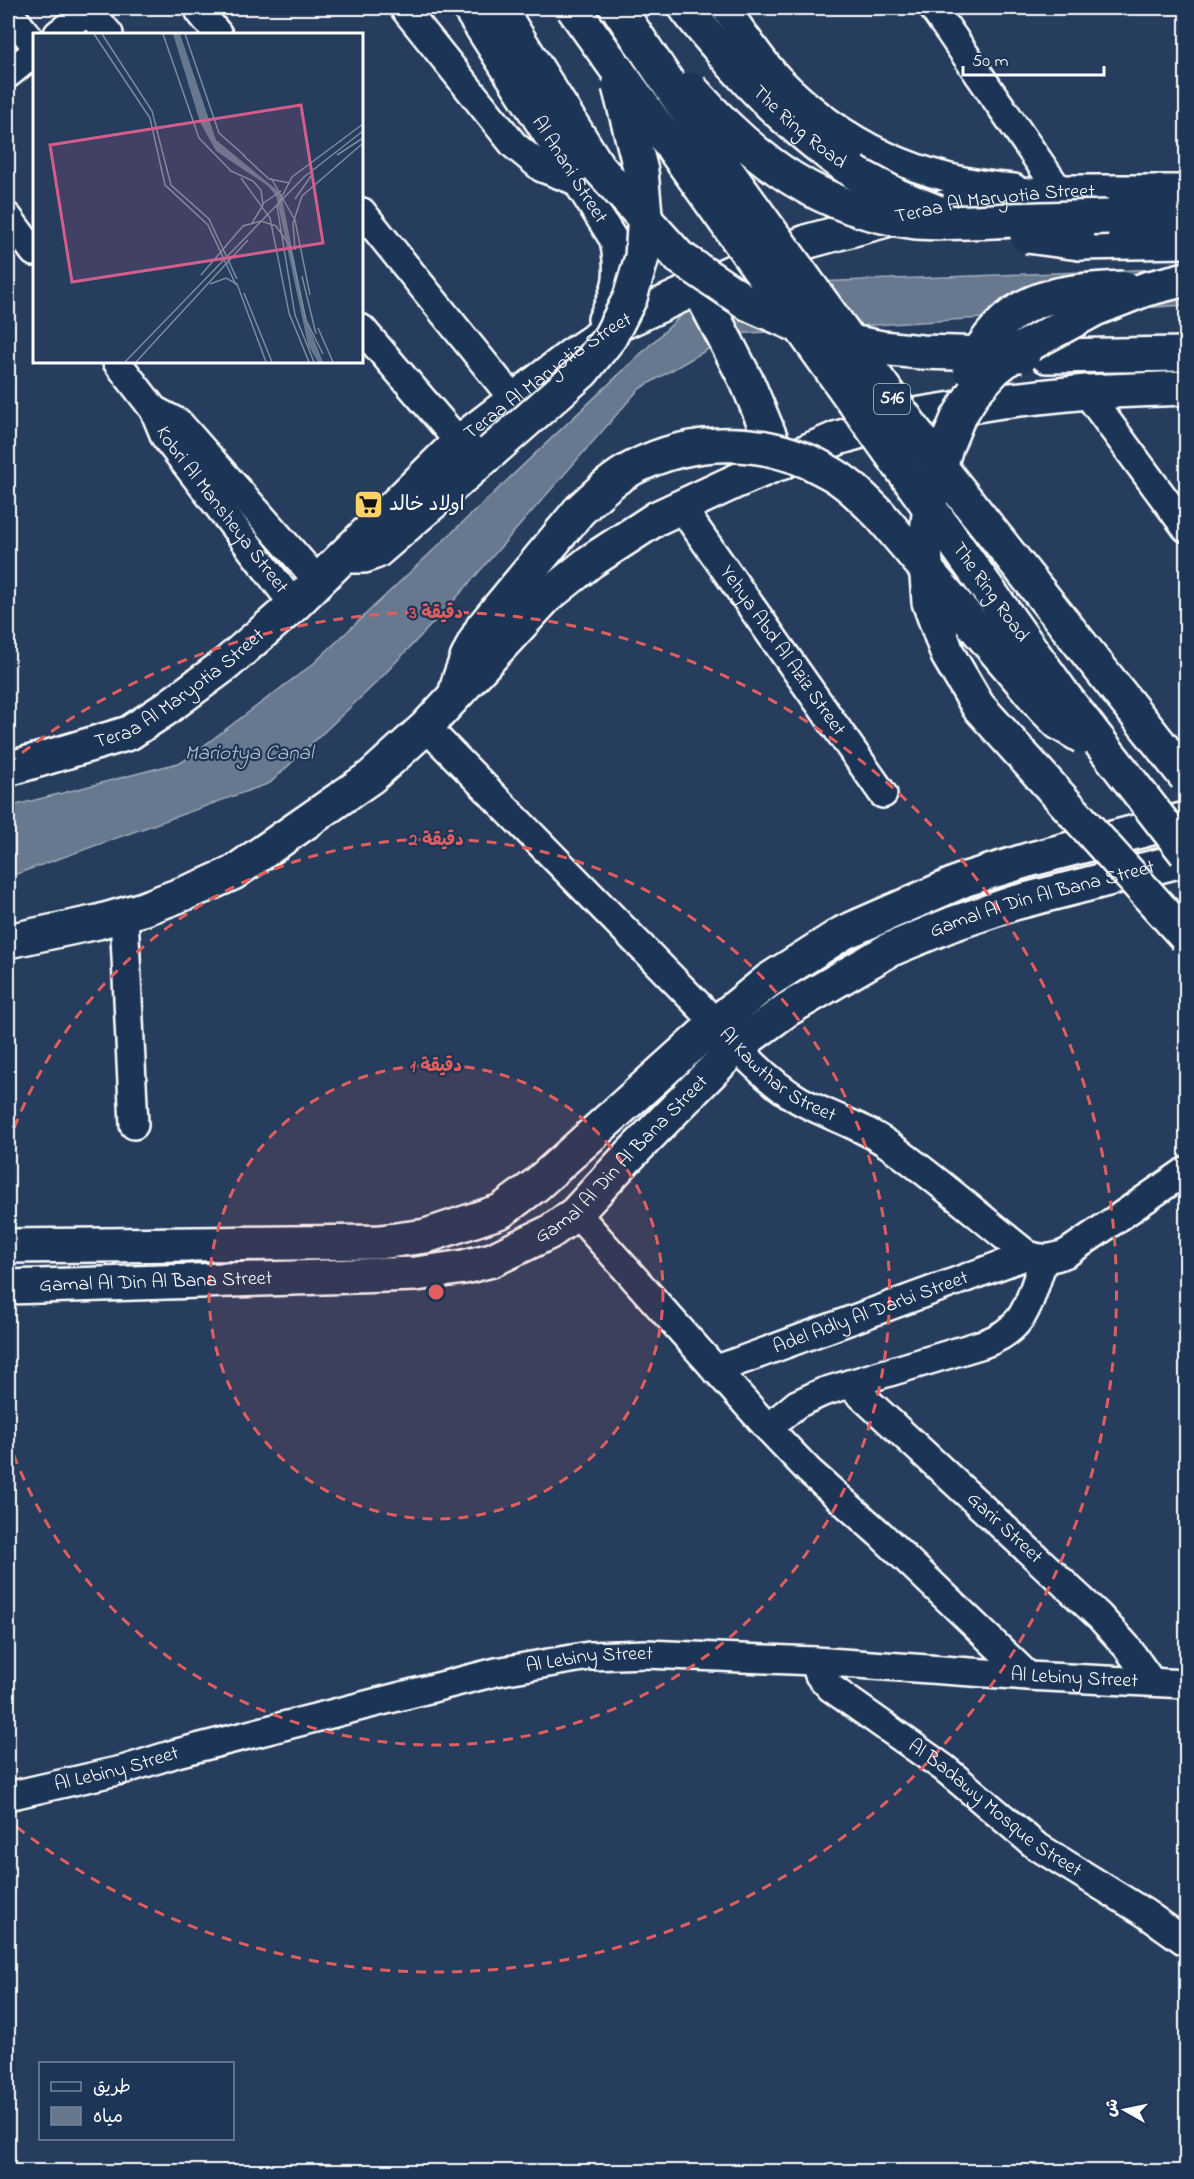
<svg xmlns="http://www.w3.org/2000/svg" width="1194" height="2179" font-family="'Indie Flower','Playpen Sans Arabic',sans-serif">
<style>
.water{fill:#67788e;stroke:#a4aebb;stroke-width:1.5}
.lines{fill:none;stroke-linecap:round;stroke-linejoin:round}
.minor-casing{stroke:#fff;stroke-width:32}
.major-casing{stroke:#fff;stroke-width:38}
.highway-casing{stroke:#fff;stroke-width:38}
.minor{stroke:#1d3557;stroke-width:27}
.major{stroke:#1d3557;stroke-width:33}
.highway{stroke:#1d3557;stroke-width:33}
.highway-bridge-casing{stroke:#fff;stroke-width:38;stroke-linecap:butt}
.highway-bridge{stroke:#1d3557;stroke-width:33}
.ring{fill:none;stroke:#e05e5e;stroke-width:3;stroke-dasharray:10 8}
.labels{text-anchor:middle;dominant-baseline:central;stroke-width:4.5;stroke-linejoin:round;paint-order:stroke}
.shield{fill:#1d3557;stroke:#bbc2cd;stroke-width:1.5}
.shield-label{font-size:18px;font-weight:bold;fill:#fff}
.street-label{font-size:20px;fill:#fff;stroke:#1d3557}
.poi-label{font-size:20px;fill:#fff;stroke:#1d3557;text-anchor:start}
.water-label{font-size:21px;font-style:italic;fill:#bbc2cc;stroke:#1d3557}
.inset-road{fill:none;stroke:#7d8b9e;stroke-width:1.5}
.view{fill:#d45d8c;fill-opacity:0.15;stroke:#d45d8c;stroke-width:3}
.inset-edge{fill:none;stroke:#fff;stroke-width:3}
.centre{fill:#e05e5e;stroke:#1d3557;stroke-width:3}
.ring-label{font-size:18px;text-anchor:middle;font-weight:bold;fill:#e05e5e;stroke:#1d3557;stroke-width:4.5;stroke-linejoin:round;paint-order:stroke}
</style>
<rect width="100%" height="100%" fill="#263d5e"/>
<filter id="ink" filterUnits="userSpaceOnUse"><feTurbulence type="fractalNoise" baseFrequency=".0167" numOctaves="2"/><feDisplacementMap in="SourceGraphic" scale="12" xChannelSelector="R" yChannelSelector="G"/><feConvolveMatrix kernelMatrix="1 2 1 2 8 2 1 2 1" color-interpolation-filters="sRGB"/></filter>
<g filter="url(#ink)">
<path class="water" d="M 1186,268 L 1186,305 L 734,334 L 639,389 L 450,605 L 378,681 L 270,783 L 8,877 L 8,807 L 182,762 L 313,664 L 685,312 L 761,284 Z"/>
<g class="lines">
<defs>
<g id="minor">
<path d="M 86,8 L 109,34"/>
<path d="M 201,8 L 200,12 L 218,34"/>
<path d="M 404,8 L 514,145 L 542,168 L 576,181"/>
<path id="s1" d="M 466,8 L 614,240 C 621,276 618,287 602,319"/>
<path d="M 725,8 C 742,30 758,57 778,78 C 842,144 922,181 1014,188"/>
<path d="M 933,8 L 1060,192"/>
<path d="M 8,11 L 34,44"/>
<path d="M 58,34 L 89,10"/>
<path d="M 8,74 L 34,53"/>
<path d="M 362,212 L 514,400"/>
<path d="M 8,217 L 34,252"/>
<path d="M 362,329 L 459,442"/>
<path id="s2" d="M 117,362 L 154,410 L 165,437 L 294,605"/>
<path d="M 1086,392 L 1186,528"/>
<path d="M 154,410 L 179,423 L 319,582"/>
<path id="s3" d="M 681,507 L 883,794"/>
<path id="s4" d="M 426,727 L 716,1023 C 741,1052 766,1080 799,1100 C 828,1116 861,1125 889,1145 C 937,1179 982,1219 1028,1255 C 1043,1260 1053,1259 1067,1253 L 1186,1171"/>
<path d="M 124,915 L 134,1125"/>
<path d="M 576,1213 L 768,1428 L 809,1471 L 881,1535 L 1028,1676"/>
<path id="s5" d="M 715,1370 L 1028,1255"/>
<path id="s6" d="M 849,1384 L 1099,1616 L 1127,1647 L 1151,1681"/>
<path d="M 768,1428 L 797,1404 L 823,1392 L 983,1344 C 1028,1329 1029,1299 1044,1259"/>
<path id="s7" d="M 814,1661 L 819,1675 L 831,1688 L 944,1768 L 1035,1845 L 1145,1913 L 1186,1942"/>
<path id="s8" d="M 8,1796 L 126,1769 L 177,1753 L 496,1672 L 589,1656 L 646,1654 L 814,1661 L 1028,1676 L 1186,1684"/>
</g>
<g id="major">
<path d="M 698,287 L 748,384 L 781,463"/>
<path id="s9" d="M 8,769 L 129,733 L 164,710 L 226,664 L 294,605 L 459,442 L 571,356 L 617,325 L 736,270 L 809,241 L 894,218 L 966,202 L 1060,192 L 1186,192"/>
<path d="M 8,941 L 98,922 L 143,909 L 204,886 L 233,873 L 371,777 L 426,727 L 546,597 L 591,561 L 657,518 L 734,482 L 838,438 L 915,415 L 1002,401 L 1086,392 L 1186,388"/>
<path d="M 8,1246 L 380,1242 L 426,1236 L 501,1211 L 536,1185 L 716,1023 L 769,980 L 843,933 L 966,879 L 1028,860 L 1186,819"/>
<path id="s10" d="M 8,1287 L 416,1274 L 464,1267 L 492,1260 L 550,1232 L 576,1213 L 624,1161 L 736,1047 L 788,1009 L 889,950 L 952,924 L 1014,903 L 1186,859"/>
</g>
<g id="highway">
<path d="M 499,8 L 598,167"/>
<path id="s11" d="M 686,8 C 696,22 707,34 718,47 C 760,98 801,135 855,173"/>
<path d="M 1108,217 L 1186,213"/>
<path d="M 1079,243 L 1186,241"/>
<path d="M 1047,356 L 1186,354"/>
<path d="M 344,556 L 364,556 L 377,551 L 491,452"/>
<path d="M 455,695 C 461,670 470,649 483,627 L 579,511"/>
</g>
</defs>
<use href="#minor" class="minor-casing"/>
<use href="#major" class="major-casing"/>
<use href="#highway" class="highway-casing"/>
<use href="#minor" class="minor"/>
<use href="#major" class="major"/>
<use href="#highway" class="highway"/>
<defs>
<g id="highway-bridge">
<path id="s12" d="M 573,8 L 1064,696 L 1186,853"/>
<path d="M 618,8 L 729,174 L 945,473 L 1186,777"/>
<path d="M 691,89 C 754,160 820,211 917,222 C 942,224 969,222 994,221 C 1032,219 1070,218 1108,217"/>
<path d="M 598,167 L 679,257 L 749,304 L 824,337 L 882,348 L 921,352 L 1023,355"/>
<path d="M 855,173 L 898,196 L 937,212"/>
<path d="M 1027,236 L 1079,243"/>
<path d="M 1186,279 L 1146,289 L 1095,309 L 1019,350 L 995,369 L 974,392 L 958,418 L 946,447 L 931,497 L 925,549 L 929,602 L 948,655 L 978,706 L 1186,937"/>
<path d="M 970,369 C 1005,297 1052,291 1125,288"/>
<path d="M 491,452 L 583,371 L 610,337 L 630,298 L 642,257 L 645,214 L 641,171 L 619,86"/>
<path d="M 579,511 C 596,495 612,479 633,468 C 694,436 768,437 827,471 C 848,482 864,499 880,515 L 1044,708 L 1059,723 L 1083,737"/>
</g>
</defs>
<use href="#highway-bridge" class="highway-bridge-casing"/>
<use href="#highway-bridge" class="highway-bridge"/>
</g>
</g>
<circle cx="436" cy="1292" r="227" fill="#e05e5e" fill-opacity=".12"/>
<g class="ring">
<circle cx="436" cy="1292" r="227"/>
<path d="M8 1145A453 453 0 1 1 8 1439"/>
<path d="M8 764A680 680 0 1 1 8 1820"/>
</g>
<defs>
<symbol id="supermarket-square" viewBox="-11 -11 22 22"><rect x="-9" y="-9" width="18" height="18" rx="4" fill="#ffd166" stroke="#1d3557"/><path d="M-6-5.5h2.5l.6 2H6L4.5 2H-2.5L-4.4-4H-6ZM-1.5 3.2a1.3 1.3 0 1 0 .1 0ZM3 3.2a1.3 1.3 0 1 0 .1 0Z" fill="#111"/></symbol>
</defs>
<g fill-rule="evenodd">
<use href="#supermarket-square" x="352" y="488" width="33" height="33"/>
</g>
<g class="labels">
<rect class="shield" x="874" y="384" width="36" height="30" rx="4.5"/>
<g class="shield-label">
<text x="892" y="399">516</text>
</g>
<g class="street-label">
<text stroke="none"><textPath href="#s11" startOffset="165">The Ring Road</textPath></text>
<text stroke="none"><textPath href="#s1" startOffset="192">Al Anani Street</textPath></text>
<text stroke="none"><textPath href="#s9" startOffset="1164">Teraa Al Maryotia Street</textPath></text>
<text stroke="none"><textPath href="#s9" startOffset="678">Teraa Al Maryotia Street</textPath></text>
<text stroke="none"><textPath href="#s2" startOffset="182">Kobri Al Mansheya Street</textPath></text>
<text stroke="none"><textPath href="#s12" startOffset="718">The Ring Road</textPath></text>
<text stroke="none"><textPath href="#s3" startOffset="176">Yehya Abd Al Aziz Street</textPath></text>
<text stroke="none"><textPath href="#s9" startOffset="192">Teraa Al Maryotia Street</textPath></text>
<text stroke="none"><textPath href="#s10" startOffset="1156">Gamal Al Din Al Bana Street</textPath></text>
<text stroke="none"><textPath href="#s4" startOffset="496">Al Kawthar Street</textPath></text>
<text stroke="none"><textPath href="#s10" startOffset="652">Gamal Al Din Al Bana Street</textPath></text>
<text stroke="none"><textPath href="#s10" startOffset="148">Gamal Al Din Al Bana Street</textPath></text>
<text stroke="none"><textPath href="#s5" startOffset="166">Adel Adly Al Darbi Street</textPath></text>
<text stroke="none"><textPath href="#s6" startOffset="212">Garir Street</textPath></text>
<text stroke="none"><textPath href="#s8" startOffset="598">Al Lebiny Street</textPath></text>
<text stroke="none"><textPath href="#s8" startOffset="1084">Al Lebiny Street</textPath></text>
<text stroke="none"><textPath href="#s8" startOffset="112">Al Lebiny Street</textPath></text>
<text stroke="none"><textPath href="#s7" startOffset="236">Al Badawy Mosque Street</textPath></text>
</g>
<g class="poi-label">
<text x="389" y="505">اولاد خالد</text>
</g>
<g class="water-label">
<text x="249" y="754">Mariotya Canal</text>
</g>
</g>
<g transform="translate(33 33)">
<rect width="330" height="330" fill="#263d5e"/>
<path d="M 140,1 L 147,1 L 183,107 L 244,157 L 249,165 L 273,286 L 290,329 L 285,329 L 275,312 L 243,163 L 235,153 L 183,118 L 167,89 Z" fill="#67788e"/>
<path class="inset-road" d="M 61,1 L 117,85 L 132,152 L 175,192 L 203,252M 69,1 L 119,78 L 138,152 L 176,186 L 204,246M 130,1 L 166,105 L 199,139M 152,1 L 186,100 L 212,123M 210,122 L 236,146 L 257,150M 304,122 L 330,105M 196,137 L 220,148 L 228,157 L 230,172 L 219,190M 208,145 L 237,185 L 256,280 L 276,329M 238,145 L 262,187 L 277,262M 262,166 L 278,143M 229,171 L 248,158M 262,217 L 260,190 L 269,163 L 329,111M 168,242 L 210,193 L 228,188 L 243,193 L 257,213 L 273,287 L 290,321M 269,243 L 283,301M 177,251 L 193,245 L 204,251 L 233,329M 211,260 L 239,329M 285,295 L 300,329M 92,329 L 271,144 L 330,98M 103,329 L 215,207M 281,329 L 262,282 L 244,173 L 259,144 L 330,91"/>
<path class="view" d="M 268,72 L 290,210 L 39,249 L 17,112 Z"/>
<rect width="330" height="330" class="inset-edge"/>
</g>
<circle cx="436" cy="1292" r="9" class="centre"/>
<g class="ring-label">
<text x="436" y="618">3 دقيقة</text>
<text x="436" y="845">2 دقيقة</text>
<text x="436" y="1071">1 دقيقة</text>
</g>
<rect width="1194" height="2179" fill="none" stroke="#1d3557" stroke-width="30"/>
<rect x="15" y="15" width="1164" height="2149" fill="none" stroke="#fff" stroke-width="2" filter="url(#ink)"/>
<rect x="39" y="2062" width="195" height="78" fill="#1d3557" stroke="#77869a" stroke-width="1.5"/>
<rect x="51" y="2082" width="30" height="9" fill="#1d3557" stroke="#77869a" stroke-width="1.5"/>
<text x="93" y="2092" font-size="18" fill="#ffffff">طريق</text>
<rect x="51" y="2107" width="30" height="18" fill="#67788e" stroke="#77869a" stroke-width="1.5"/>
<text x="93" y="2122" font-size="18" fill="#ffffff">مياه</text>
<g transform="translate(1125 2110) rotate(279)" stroke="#1d3557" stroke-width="4.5" paint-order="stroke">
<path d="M0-4.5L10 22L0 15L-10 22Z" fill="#ffffff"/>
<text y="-9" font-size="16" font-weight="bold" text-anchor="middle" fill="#ffffff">ش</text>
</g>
<path d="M963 66v9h141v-9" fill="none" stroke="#ffffff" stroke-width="3"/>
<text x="972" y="66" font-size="18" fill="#ffffff" stroke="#1d3557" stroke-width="4.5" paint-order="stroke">50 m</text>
</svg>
